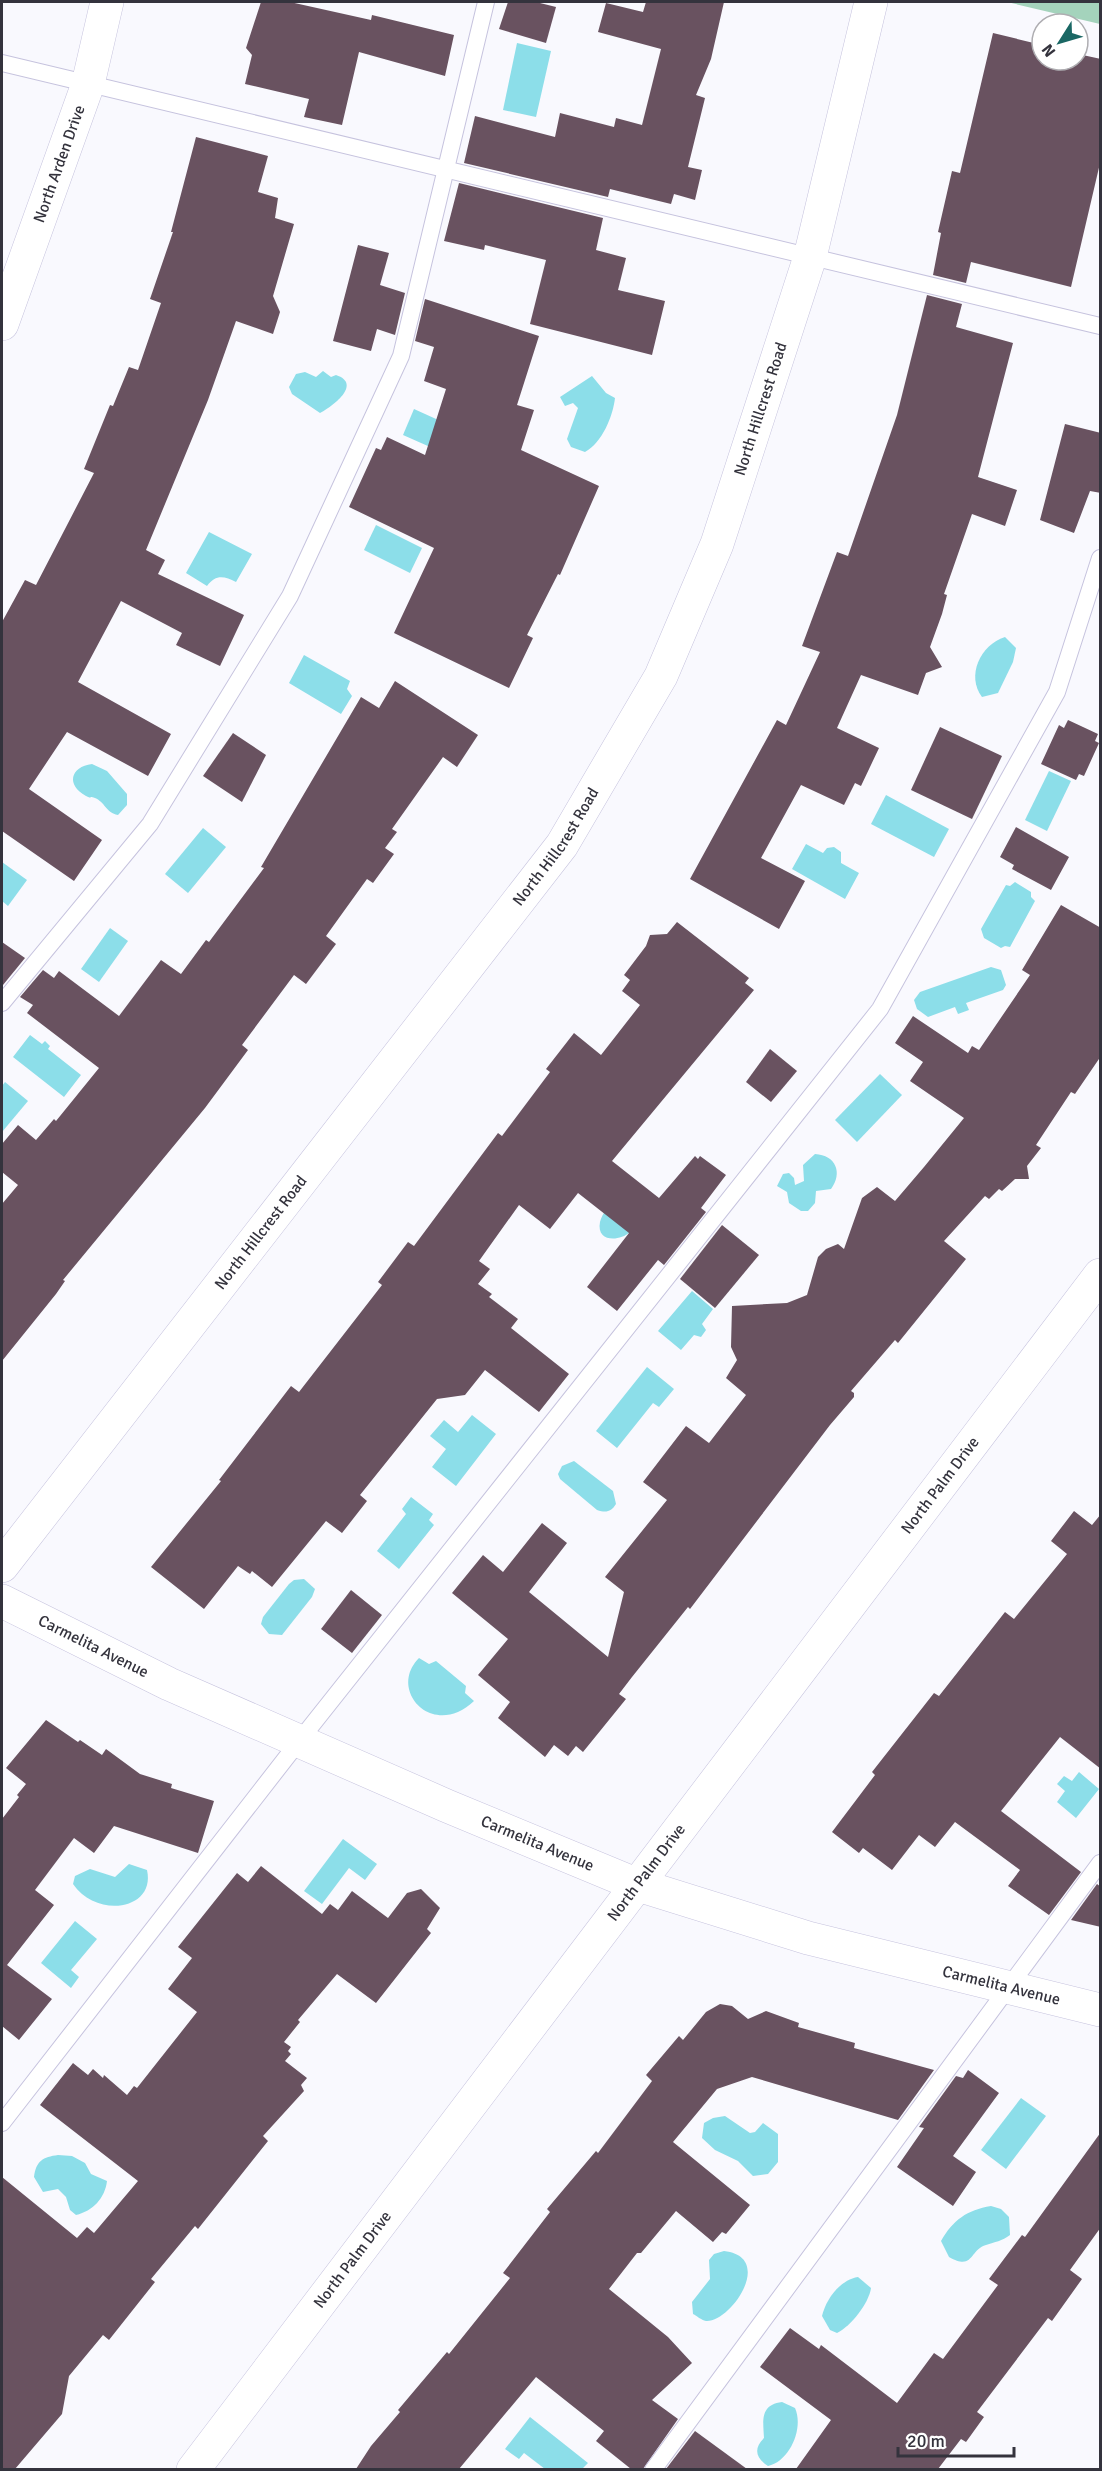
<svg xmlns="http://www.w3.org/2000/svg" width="1102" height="2471" font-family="Signika,sans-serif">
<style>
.green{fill:#a4d3bc}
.water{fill:#8cdee9}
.building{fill:#695260}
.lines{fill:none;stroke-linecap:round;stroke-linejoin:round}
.lane-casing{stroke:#c6c3de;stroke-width:18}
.street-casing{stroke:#c6c3de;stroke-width:34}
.lane{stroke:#fff;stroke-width:16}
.street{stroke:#fff;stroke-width:33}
.labels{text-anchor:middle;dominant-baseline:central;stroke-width:6;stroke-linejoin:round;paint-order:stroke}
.street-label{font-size:16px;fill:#34333d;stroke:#fff}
</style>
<rect width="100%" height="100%" fill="#f9f9fe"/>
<path class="green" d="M 1007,2 L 1100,2 L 1100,24 Z"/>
<g class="water">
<path d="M 517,43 L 551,51 L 536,117 L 503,110 Z"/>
<path d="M 323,371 L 331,377 L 336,375 C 363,384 332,407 320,413 L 292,394 L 289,387 L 296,374 L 305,372 L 316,377 Z"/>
<path d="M 592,376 L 606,393 L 615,398 C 613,416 602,443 585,452 L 571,447 L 567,439 L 578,408 L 573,403 L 565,406 L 560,397 Z"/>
<path d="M 414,409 L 467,433 L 455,458 L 403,435 Z"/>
<path d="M 376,525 L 422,548 L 410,573 L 364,550 Z"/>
<path d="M 209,532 L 252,554 L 236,582 C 224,576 216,574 207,586 L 186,573 Z"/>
<path d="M 1005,637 L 1016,648 L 1013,662 L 998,693 L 982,697 C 966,676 980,645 1005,637 Z"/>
<path d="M 304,655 L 350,681 L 347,689 L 352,696 L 341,714 L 289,683 Z"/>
<path d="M 92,764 L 107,771 L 127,794 L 127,805 L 118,815 C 106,813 105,802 95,798 C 87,795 94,800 86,796 C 66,785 70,767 92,764 Z"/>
<path d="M 1049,771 L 1071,781 L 1047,831 L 1025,820 Z"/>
<path d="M 886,795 L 949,829 L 934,857 L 871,824 Z"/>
<path d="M 203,828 L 226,847 L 188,893 L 165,874 Z"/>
<path d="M 806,844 L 823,853 L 827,848 L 834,847 L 841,852 L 841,863 L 859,873 L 845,899 L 792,869 Z"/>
<path d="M 2,862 L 27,880 L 8,906 L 2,901 Z"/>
<path d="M 1015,882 L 1031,892 L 1031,897 L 1035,901 L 1010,947 L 1005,946 L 1001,948 L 984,938 L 981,929 L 1006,885 L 1010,886 Z"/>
<path d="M 110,928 L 128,941 L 99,982 L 81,969 Z"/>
<path d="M 991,967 L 1001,970 L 1006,985 L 1003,990 L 966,1003 L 969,1010 L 958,1014 L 955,1007 L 928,1017 L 917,1009 L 914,1000 L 920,992 Z"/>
<path d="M 30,1035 L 42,1044 L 45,1041 L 50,1046 L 48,1049 L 81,1075 L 64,1097 L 13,1057 Z"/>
<path d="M 880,1074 L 902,1095 L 857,1142 L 835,1120 Z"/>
<path d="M 5,1082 L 28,1101 L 2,1132 L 2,1086 Z"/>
<path d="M 815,1154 C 836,1155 843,1173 831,1189 L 816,1191 L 815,1203 L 808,1211 L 801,1211 L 789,1203 L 787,1192 L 777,1186 L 783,1174 L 789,1173 L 794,1178 L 795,1185 L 804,1181 L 803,1165 Z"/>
<path d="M 616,1196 L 630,1232 C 619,1242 596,1242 600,1222 C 602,1213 611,1204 616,1196 Z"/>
<path d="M 692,1291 L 713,1309 L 702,1324 L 706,1330 L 701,1337 L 694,1335 L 681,1350 L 658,1331 Z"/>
<path d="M 647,1367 L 674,1389 L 659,1407 L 653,1403 L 617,1448 L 596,1431 Z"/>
<path d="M 472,1415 L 496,1434 L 456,1486 L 432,1467 L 446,1449 L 430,1436 L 444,1420 L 458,1432 Z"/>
<path d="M 574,1461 L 613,1491 L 616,1504 C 611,1512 606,1513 597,1510 L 560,1479 L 558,1474 L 562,1466 Z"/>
<path d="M 411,1497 L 433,1514 L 429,1520 L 434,1525 L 399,1569 L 377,1551 L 406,1514 L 402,1509 Z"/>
<path d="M 304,1579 L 315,1589 L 312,1597 L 282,1635 L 269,1634 L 261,1624 L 263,1617 L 289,1584 L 294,1580 Z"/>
<path d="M 419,1658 L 429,1664 L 436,1661 L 466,1686 L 465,1693 L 474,1701 C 433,1740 387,1690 419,1658 Z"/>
<path d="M 1079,1772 L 1099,1789 L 1076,1818 L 1057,1802 L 1065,1791 L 1057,1784 L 1064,1776 L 1072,1781 Z"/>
<path d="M 343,1839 L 377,1864 L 365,1880 L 349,1868 L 322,1904 L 304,1891 Z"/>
<path d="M 129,1864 L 147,1870 C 156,1910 97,1919 73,1884 L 75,1876 L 90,1869 L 115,1877 Z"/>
<path d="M 75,1921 L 97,1939 L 71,1970 L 79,1977 L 71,1988 L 41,1963 Z"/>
<path d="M 1021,2098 L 1046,2116 L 1006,2169 L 981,2150 Z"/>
<path d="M 725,2116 L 750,2133 L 755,2132 L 763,2123 L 778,2134 L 778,2162 L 768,2174 L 753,2176 L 738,2161 L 715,2150 L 702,2138 L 704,2123 L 713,2118 Z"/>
<path d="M 58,2155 L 72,2156 L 85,2163 L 91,2174 L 107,2181 C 105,2198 93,2211 76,2215 L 70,2210 L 66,2197 L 58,2189 L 43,2192 L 34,2177 C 36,2161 43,2157 58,2155 Z"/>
<path d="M 991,2206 L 1001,2209 L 1009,2217 L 1010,2235 C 1002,2241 995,2242 986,2245 C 969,2250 974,2271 949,2257 L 941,2241 C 953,2220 967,2210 991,2206 Z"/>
<path d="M 724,2251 C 776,2257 730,2323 706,2321 C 701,2320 697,2316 693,2314 L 692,2302 L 710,2279 L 709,2260 L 714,2254 Z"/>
<path d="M 858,2277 L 871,2288 C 869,2303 851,2326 837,2333 L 830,2330 L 822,2316 C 826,2299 840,2280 858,2277 Z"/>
<path d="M 782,2402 L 795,2408 C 804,2428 790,2461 768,2466 C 756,2458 753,2449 764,2438 C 763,2420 760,2405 782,2402 Z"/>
<path d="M 530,2417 L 588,2463 L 582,2469 L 545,2469 L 524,2453 L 519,2459 L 505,2449 Z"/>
</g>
<g class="building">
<path d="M 261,2 L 290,2 L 371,20 L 372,15 L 454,35 L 445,76 L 359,52 L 342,125 L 304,117 L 309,99 L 245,84 L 252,55 L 246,48 Z"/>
<path d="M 508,2 L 536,2 L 556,7 L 546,43 L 499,29 Z"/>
<path d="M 646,2 L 724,2 L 711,59 L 696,95 L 705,98 L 688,167 L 702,170 L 695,200 L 674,194 L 671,204 L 610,189 L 608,197 L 464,163 L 475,116 L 555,137 L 560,113 L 614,127 L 616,118 L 642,125 L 661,49 L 598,32 L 606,3 L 643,12 Z"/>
<path d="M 993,33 L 1042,45 L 1042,60 L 1078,60 L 1078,54 L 1101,59 L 1101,159 L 1071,287 L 971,262 L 966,283 L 933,275 L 941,233 L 938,232 L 952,171 L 960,173 Z"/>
<path d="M 196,137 L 268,156 L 258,192 L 278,198 L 275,218 L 294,224 L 273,296 L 280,312 L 273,334 L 236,321 L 208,400 L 146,550 L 165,560 L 158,574 L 244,615 L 220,666 L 176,645 L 182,633 L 121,601 L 78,682 L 171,734 L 148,776 L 67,732 L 29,789 L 102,840 L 74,881 L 2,831 L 2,622 L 25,580 L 36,585 L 94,473 L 84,469 L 110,405 L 113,406 L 129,367 L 138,370 L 161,303 L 150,299 L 173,232 L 171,232 Z"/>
<path d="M 459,183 L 603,218 L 596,250 L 626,258 L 618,290 L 665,301 L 652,355 L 530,324 L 546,260 L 485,245 L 484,250 L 444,241 Z"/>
<path d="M 358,245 L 389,253 L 380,285 L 405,293 L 395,335 L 377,329 L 371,351 L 333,341 Z"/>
<path d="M 927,295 L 962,304 L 956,327 L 1013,343 L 978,477 L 1017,490 L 1005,526 L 972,514 L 944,594 L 947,595 L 942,614 L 930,647 L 942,667 L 926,673 L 918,695 L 861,675 L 837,728 L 879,748 L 861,786 L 855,783 L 844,805 L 801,785 L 761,858 L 805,881 L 779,929 L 690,879 L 777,720 L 786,725 L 820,652 L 802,646 L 837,552 L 848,556 L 897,415 Z"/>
<path d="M 425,299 L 539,336 L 517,405 L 534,410 L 521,450 L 599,486 L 560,575 L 558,574 L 527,635 L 533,638 L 509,688 L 394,633 L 434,548 L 349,507 L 376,448 L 381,450 L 387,437 L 425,455 L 446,389 L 424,381 L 434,347 L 415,341 Z"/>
<path d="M 1065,424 L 1101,433 L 1101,493 L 1090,491 L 1074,533 L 1040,520 Z"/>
<path d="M 395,681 L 478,735 L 457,767 L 443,757 L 392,829 L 397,832 L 385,848 L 394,854 L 373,883 L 367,879 L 326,936 L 336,944 L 306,984 L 294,975 L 242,1045 L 248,1050 L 205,1108 L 63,1280 L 65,1281 L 56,1294 L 2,1361 L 2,1204 L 18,1185 L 2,1172 L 2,1144 L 18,1125 L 36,1140 L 54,1119 L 56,1121 L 99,1068 L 27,1013 L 33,1005 L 20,997 L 43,970 L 54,978 L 59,971 L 119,1016 L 161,960 L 181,974 L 206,940 L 209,942 L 264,868 L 261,867 L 361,697 L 379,708 Z"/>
<path d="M 1068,720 L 1098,734 L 1095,741 L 1099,743 L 1084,776 L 1079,774 L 1076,780 L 1041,764 L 1059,725 L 1064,728 Z"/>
<path d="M 940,727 L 1002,756 L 972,819 L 911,790 Z"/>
<path d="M 233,733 L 266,755 L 242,802 L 203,776 Z"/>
<path d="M 1016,827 L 1069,857 L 1051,890 L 1012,869 L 1014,865 L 1000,857 Z"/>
<path d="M 1061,905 L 1101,928 L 1101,1056 L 1075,1094 L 1071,1092 L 1036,1145 L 1041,1148 L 1027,1166 L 1029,1179 L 1015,1179 L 1002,1191 L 999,1189 L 989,1199 L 985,1196 L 944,1241 L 966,1259 L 898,1343 L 895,1340 L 851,1391 L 854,1393 L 854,1397 L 830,1425 L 690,1609 L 688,1607 L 632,1677 L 619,1694 L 626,1699 L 583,1752 L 576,1746 L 568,1756 L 554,1745 L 545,1757 L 498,1718 L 510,1702 L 478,1675 L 508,1639 L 452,1593 L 483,1555 L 503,1572 L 542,1523 L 567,1543 L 529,1592 L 608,1657 L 624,1592 L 605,1577 L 667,1500 L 643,1482 L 686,1426 L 709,1443 L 746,1395 L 726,1378 L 737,1360 L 731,1347 L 732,1306 L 787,1303 L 807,1295 L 818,1257 L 826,1249 L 838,1244 L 844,1249 L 862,1198 L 877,1187 L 895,1201 L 924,1167 L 964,1118 L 910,1081 L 923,1062 L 895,1043 L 913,1016 L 968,1053 L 972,1046 L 979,1050 L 1030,975 L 1022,970 Z"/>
<path d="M 677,922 L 749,978 L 745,983 L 754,990 L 612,1161 L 659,1198 L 695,1156 L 698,1159 L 700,1156 L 726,1175 L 701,1208 L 706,1212 L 664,1265 L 658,1260 L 617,1311 L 587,1287 L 629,1233 L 578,1193 L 550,1229 L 519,1205 L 479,1261 L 490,1269 L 478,1284 L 492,1294 L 489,1297 L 518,1319 L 511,1328 L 569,1374 L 539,1412 L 485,1370 L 465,1395 L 437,1399 L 360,1495 L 367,1501 L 342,1533 L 326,1521 L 272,1587 L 252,1571 L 250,1574 L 238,1566 L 204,1609 L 151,1567 L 221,1481 L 219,1480 L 291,1386 L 299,1392 L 382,1285 L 378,1282 L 408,1242 L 414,1246 L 498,1133 L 502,1136 L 550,1072 L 546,1069 L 574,1033 L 601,1055 L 640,1005 L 622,991 L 630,980 L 624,975 L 646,946 L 650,935 L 667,934 Z"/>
<path d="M 2,942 L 25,958 L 3,985 L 2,984 Z"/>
<path d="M 770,1049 L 797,1071 L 771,1102 L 746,1082 Z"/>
<path d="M 722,1225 L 759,1255 L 715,1308 L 680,1279 Z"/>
<path d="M 1074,1511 L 1092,1525 L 1101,1514 L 1101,1769 L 1060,1737 L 1001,1811 L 1081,1872 L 1049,1915 L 1008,1886 L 1020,1870 L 955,1822 L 935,1847 L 919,1835 L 892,1870 L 863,1848 L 859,1853 L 832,1832 L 875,1775 L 872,1772 L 934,1693 L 939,1696 L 1005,1612 L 1014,1619 L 1067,1554 L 1051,1541 Z"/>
<path d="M 351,1590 L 382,1615 L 352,1653 L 321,1629 Z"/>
<path d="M 46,1720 L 78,1742 L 80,1740 L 102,1755 L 106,1749 L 140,1774 L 172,1784 L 171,1788 L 214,1801 L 198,1853 L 114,1826 L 94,1853 L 74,1838 L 35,1890 L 54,1905 L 7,1965 L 52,1999 L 19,2040 L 2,2026 L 2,1819 L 19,1797 L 17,1795 L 26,1784 L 6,1768 Z"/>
<path d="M 261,1866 L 322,1914 L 330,1904 L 338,1910 L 352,1891 L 388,1918 L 407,1893 L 421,1889 L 440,1908 L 427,1929 L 431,1933 L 376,2003 L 337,1974 L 298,2020 L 300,2022 L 284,2042 L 291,2047 L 288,2051 L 291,2054 L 285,2061 L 307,2078 L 301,2085 L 304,2091 L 263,2136 L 268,2141 L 198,2229 L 195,2226 L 151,2279 L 155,2282 L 109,2340 L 103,2335 L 69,2376 L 62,2414 L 15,2469 L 2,2469 L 2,2177 L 77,2238 L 87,2227 L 94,2233 L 138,2181 L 40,2105 L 73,2063 L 88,2075 L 93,2069 L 103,2078 L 104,2075 L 127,2095 L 134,2086 L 137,2088 L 197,2012 L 168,1989 L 192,1958 L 178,1947 L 237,1873 L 248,1882 Z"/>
<path d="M 1097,1884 L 1101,1887 L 1101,1927 L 1071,1920 Z"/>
<path d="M 720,2004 L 732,2006 L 748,2019 L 766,2011 L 799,2023 L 798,2027 L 855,2043 L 854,2048 L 934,2070 L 898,2120 L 752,2077 L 717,2089 L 673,2142 L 750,2205 L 726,2234 L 722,2232 L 713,2242 L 676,2211 L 641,2253 L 637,2253 L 609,2289 L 668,2337 L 692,2363 L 652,2400 L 678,2419 L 643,2469 L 631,2469 L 596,2441 L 604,2431 L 536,2377 L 459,2469 L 356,2469 L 371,2446 L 400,2412 L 398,2410 L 447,2352 L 449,2354 L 510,2278 L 503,2273 L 550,2212 L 547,2209 L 596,2151 L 598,2153 L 652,2081 L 646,2075 L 679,2036 L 683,2040 L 706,2012 Z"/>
<path d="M 968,2070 L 999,2093 L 953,2156 L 976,2172 L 953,2206 L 897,2167 L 924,2128 L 919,2127 L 956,2076 L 963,2078 Z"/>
<path d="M 1101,2132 L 1101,2227 L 1070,2270 L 1082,2279 L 1052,2321 L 1048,2318 L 977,2412 L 984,2417 L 966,2442 L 961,2439 L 938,2469 L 796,2469 L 831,2420 L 760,2367 L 790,2328 L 819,2349 L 821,2345 L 897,2403 L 934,2353 L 943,2359 L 998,2285 L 989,2279 L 1022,2235 L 1025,2237 Z"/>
<path d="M 695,2431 L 747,2469 L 666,2469 Z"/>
</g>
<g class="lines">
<defs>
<g id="lane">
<path d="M 2,63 L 1100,326"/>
<path d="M 2,1003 L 150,824 L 290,596 L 401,356 L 486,2"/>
<path d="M 2,2123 L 300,1740 L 880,1009 L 1057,692 L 1100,558"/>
<path d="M 653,2470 L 1100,1863"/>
</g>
<g id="street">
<path id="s1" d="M 2,324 L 88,84 L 107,2"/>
<path id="s2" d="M 2,1566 L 562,845 L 661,676 L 717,544 L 810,257 L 871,2"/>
<path id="s3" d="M 2,1601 L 169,1684 L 447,1806 L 635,1884 L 808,1938 L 1100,2010"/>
<path id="s4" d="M 193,2470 L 1100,1275"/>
</g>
</defs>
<use href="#lane" class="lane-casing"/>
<use href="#street" class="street-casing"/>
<use href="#lane" class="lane"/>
<use href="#street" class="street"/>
</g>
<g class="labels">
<g class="street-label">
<text stroke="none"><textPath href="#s1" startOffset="170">North Arden Drive</textPath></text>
<text stroke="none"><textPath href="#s2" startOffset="1394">North Hillcrest Road</textPath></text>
<text stroke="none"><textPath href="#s2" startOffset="908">North Hillcrest Road</textPath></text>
<text stroke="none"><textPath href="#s2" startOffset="422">North Hillcrest Road</textPath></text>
<text stroke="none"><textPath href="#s4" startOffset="1236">North Palm Drive</textPath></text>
<text stroke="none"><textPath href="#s3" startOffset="102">Carmelita Avenue</textPath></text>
<text stroke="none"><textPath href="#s3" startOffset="588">Carmelita Avenue</textPath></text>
<text stroke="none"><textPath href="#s4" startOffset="750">North Palm Drive</textPath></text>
<text stroke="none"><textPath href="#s3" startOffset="1074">Carmelita Avenue</textPath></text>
<text stroke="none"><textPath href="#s4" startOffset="264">North Palm Drive</textPath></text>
</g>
</g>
<rect width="1102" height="2471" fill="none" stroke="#34333d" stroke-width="6"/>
<g transform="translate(1060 42) rotate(233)"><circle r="28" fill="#ffffff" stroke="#aeadb1" stroke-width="1.5"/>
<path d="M0-4.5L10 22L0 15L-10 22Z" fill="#1a6764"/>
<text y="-9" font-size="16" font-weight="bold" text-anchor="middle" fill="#34333d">N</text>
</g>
<path d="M898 2447v9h116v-9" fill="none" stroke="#34333d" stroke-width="3"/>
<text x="907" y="2447" font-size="18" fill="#34333d" stroke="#ffffff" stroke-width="4.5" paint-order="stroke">20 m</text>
</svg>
